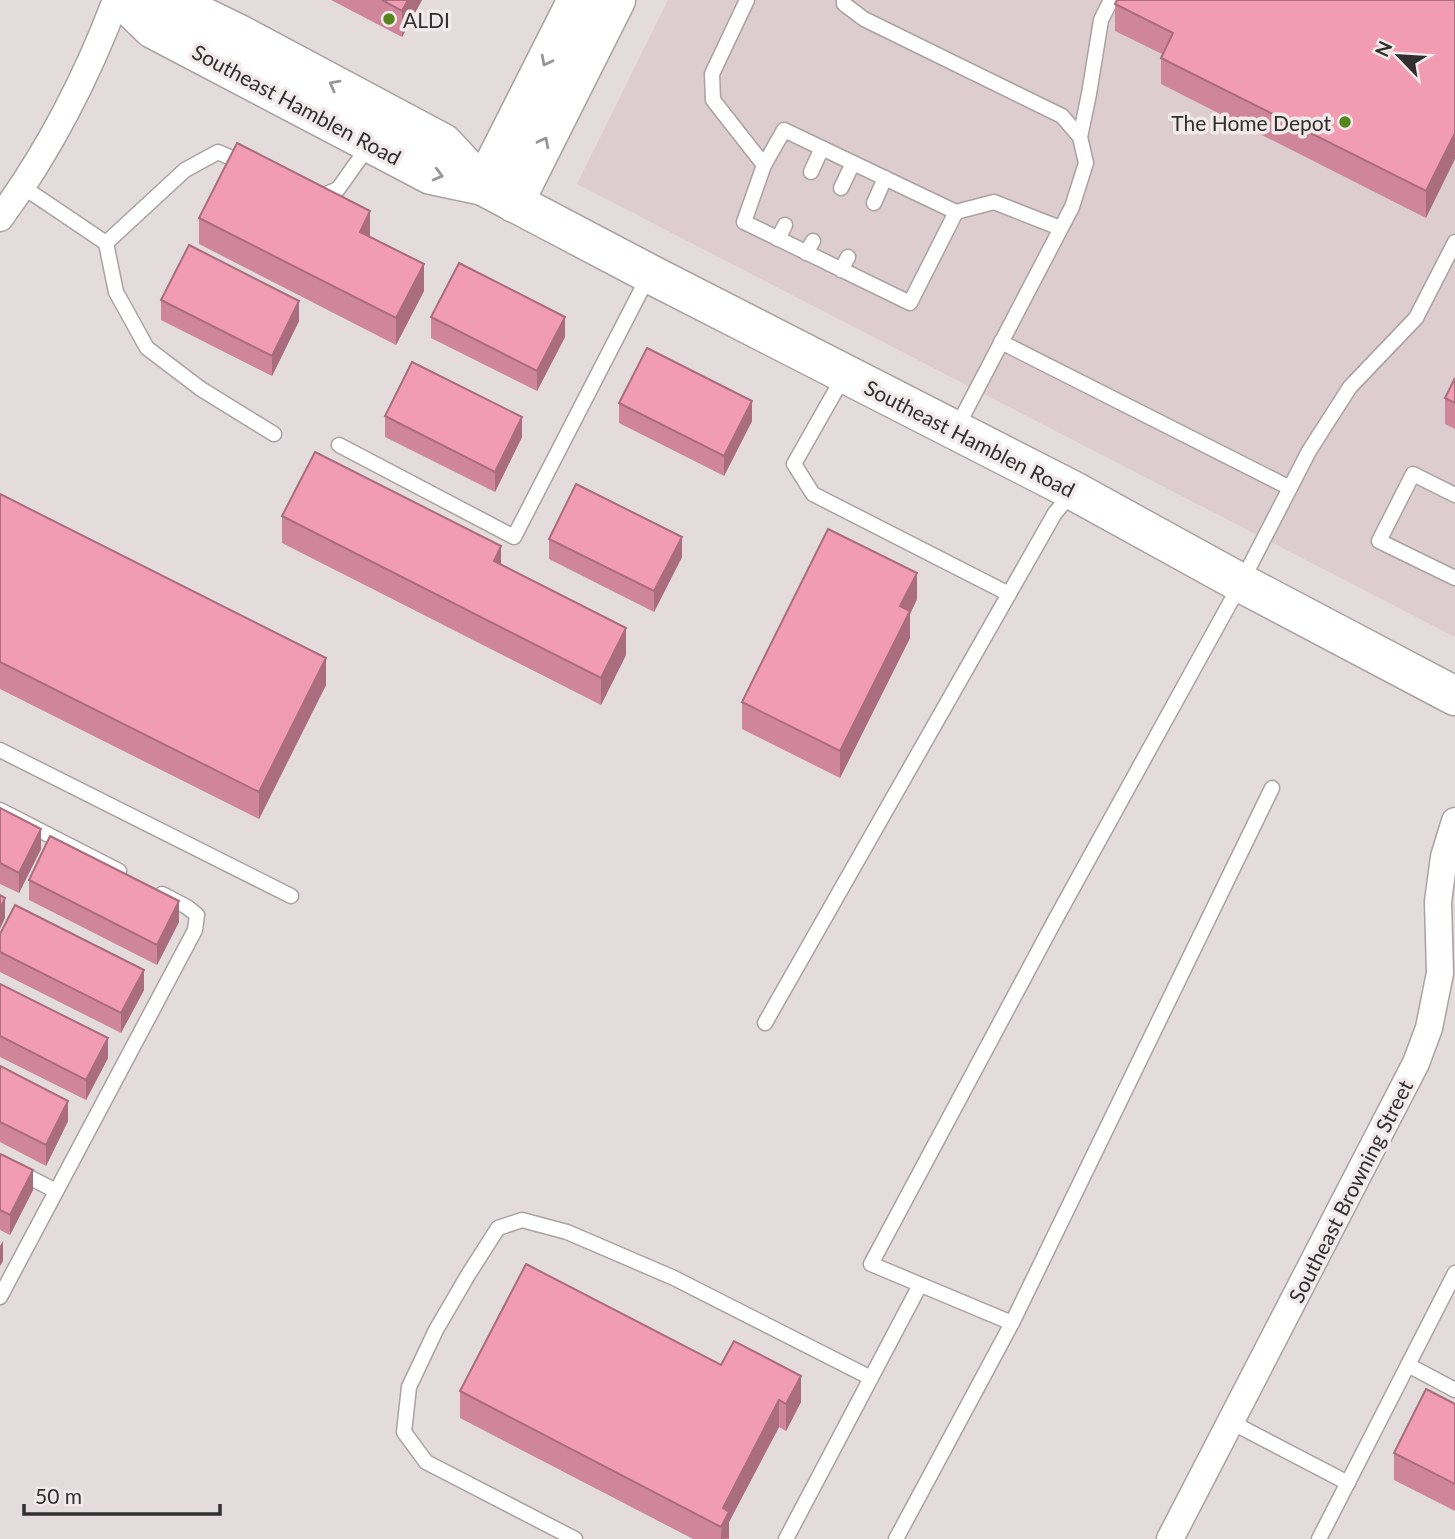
<svg xmlns="http://www.w3.org/2000/svg" width="1455" height="1539" font-family="Lato,sans-serif">
<style>
.built{fill:#ddccd0}
.lines{fill:none;stroke-linecap:round;stroke-linejoin:round}
.lane-casing{stroke:#aaa1a3;stroke-width:17}
.street-casing{stroke:#aaa1a3;stroke-width:29}
.secondary-casing{stroke:#aaa1a3;stroke-width:41}
.lane{stroke:#fff;stroke-width:14}
.street{stroke:#fff;stroke-width:26}
.secondary{stroke:#fff;stroke-width:38}
.wall{fill:#d0869a}
.shaded-wall{fill:#a96d7d}
.building{fill:#f29cb3;stroke:#a96d7d;stroke-width:2}
.oneway{stroke:#989798}
.poi-dot{fill:#54861c;stroke:#f1e9ea;stroke-width:2.5}
.labels{text-anchor:middle;dominant-baseline:central;stroke-width:7;stroke-linejoin:round;paint-order:stroke}
.poi-label{font-size:21px;fill:#322f30;stroke:#f1e9ea;text-anchor:start}
.street-label{font-size:21px;fill:#322f30;stroke:#f1e9ea}
</style>
<rect width="100%" height="100%" fill="#e4dbdd"/>
<path class="built" d="M 668,0 L 1455,0 L 1455,637 L 577,184 Z"/>
<g class="lines">
<defs>
<g id="lane">
<path d="M 747,0 L 712,74 L 713,100 L 764,165 L 744,222 L 910,303 L 956,212 L 994,202 L 1060,228"/>
<path d="M 844,0 L 844,4 L 864,19 L 1062,116 L 1080,137 L 1086,163 L 1072,207 L 956,429"/>
<path d="M 1080,137 L 1089,94 L 1101,20 L 1111,0"/>
<path d="M 764,165 L 784,130 L 956,212"/>
<path d="M 811,172 L 822,148"/>
<path d="M 23,187 L 106,243 L 185,170 L 218,152 L 245,164"/>
<path d="M 841,188 L 853,163"/>
<path d="M 317,198 L 338,189 L 370,144"/>
<path d="M 874,203 L 885,178"/>
<path d="M 778,239 L 785,225"/>
<path d="M 106,243 L 116,292 L 147,348 L 201,389 L 274,434"/>
<path d="M 806,253 L 813,241"/>
<path d="M 841,270 L 848,257"/>
<path d="M 1001,342 L 1290,488"/>
<path d="M 845,374 L 794,464 L 813,494 L 1009,594"/>
<path d="M 339,445 L 514,537 L 649,275"/>
<path d="M 1455,495 L 1413,474 L 1379,541 L 1455,578"/>
<path d="M 0,750 L 291,896"/>
<path d="M 0,810 L 119,871"/>
<path d="M 765,1023 L 1055,513 L 1073,492"/>
<path d="M 0,1162 L 56,1191"/>
<path d="M 0,1297 L 195,930 L 197,915 L 187,907 L 162,894"/>
<path d="M 1012,1323 L 1272,788"/>
<path d="M 1408,1365 L 1455,1390"/>
<path d="M 1231,1422 L 1348,1483"/>
<path d="M 575,1539 L 426,1462 L 404,1432 L 409,1387 L 436,1330 L 468,1275 L 498,1228 L 522,1220 L 567,1232 L 674,1278 L 871,1378"/>
<path d="M 786,1539 L 920,1285"/>
<path d="M 896,1539 L 1012,1323 L 871,1264 L 1054,922 L 1241,583 L 1309,451 L 1350,387 L 1416,318 L 1455,242"/>
<path d="M 1319,1539 L 1455,1273"/>
</g>
<g id="street">
<path d="M 0,218 C 48,153 88,75 116,0"/>
<path d="M 1170,1539 L 1416,1063 L 1429,1028 L 1440,973 L 1438,902 L 1444,857 L 1455,821"/>
</g>
<g id="secondary">
<path d="M 123,0 L 153,29 L 431,175 L 483,186 L 443,143 L 239,34 L 169,0"/>
<path d="M 577,0 L 483,186 L 650,274 L 1074,491 L 1241,583 L 1455,696"/>
<path d="M 514,203 L 616,0"/>
</g>
</defs>
<use href="#lane" class="lane-casing"/>
<use href="#street" class="street-casing"/>
<use href="#secondary" class="secondary-casing"/>
<use href="#lane" class="lane"/>
<use href="#street" class="street"/>
<use href="#secondary" class="secondary"/>
</g>
<g class="wall">
<path d="M 331,0 L 422,0 L 402,37 Z"/>
<path d="M 1455,0 L 1426,218 L 1161,84 L 1161,58 L 1162,54 L 1115,31 L 1115,4 Z"/>
<path d="M 199,218 L 370,237 L 424,291 L 396,345 L 199,244 Z"/>
<path d="M 161,300 L 299,321 L 272,376 L 161,320 Z"/>
<path d="M 431,317 L 565,337 L 537,391 L 431,338 Z"/>
<path d="M 1455,378 L 1455,429 L 1445,424 L 1445,398 Z"/>
<path d="M 619,403 L 752,421 L 724,476 L 619,423 Z"/>
<path d="M 385,416 L 522,437 L 495,492 L 385,437 Z"/>
<path d="M 0,494 L 326,685 L 259,819 L 0,689 Z"/>
<path d="M 282,516 L 501,565 L 626,655 L 601,705 L 282,543 Z"/>
<path d="M 549,539 L 682,557 L 654,612 L 549,559 Z"/>
<path d="M 917,599 L 910,614 L 910,638 L 840,778 L 742,729 L 742,702 Z"/>
<path d="M 0,808 L 41,849 L 19,893 L 0,884 Z"/>
<path d="M 29,880 L 179,922 L 157,965 L 29,900 Z"/>
<path d="M 0,934 L 144,990 L 121,1033 L 0,972 Z"/>
<path d="M 0,984 L 108,1058 L 86,1100 L 0,1057 Z"/>
<path d="M 0,1066 L 68,1121 L 46,1166 L 0,1142 Z"/>
<path d="M 0,1154 L 33,1190 L 10,1235 L 0,1230 Z"/>
<path d="M 721,1365 L 801,1402 L 786,1431 L 779,1427 L 729,1522 L 729,1539 L 693,1539 L 460,1418 L 460,1391 Z"/>
<path d="M 1455,1404 L 1455,1511 L 1394,1480 L 1394,1453 Z"/>
</g>
<g class="shaded-wall">
<path d="M 408,0 L 422,0 L 402,37 L 402,11 Z"/>
<path d="M 1455,133 L 1455,159 L 1426,218 L 1426,191 Z"/>
<path d="M 370,211 L 370,237 L 360,232 Z"/>
<path d="M 424,264 L 424,291 L 396,345 L 396,318 Z"/>
<path d="M 299,301 L 299,321 L 272,376 L 272,356 Z"/>
<path d="M 565,317 L 565,337 L 537,391 L 537,371 Z"/>
<path d="M 752,401 L 752,421 L 724,476 L 724,456 Z"/>
<path d="M 522,417 L 522,437 L 495,492 L 495,472 Z"/>
<path d="M 682,537 L 682,557 L 654,612 L 654,591 Z"/>
<path d="M 501,546 L 501,573 L 494,561 Z"/>
<path d="M 917,573 L 917,599 L 910,614 L 910,638 L 840,778 L 840,751 L 900,606 Z"/>
<path d="M 626,628 L 626,655 L 601,705 L 601,678 Z"/>
<path d="M 326,658 L 326,685 L 259,819 L 259,792 Z"/>
<path d="M 41,829 L 41,849 L 19,893 L 19,873 Z"/>
<path d="M 5,898 L 5,918 L 0,929 L 0,909 Z"/>
<path d="M 179,901 L 179,922 L 157,965 L 157,945 Z"/>
<path d="M 144,970 L 144,990 L 121,1033 L 121,1013 Z"/>
<path d="M 108,1038 L 108,1058 L 86,1100 L 86,1080 Z"/>
<path d="M 68,1101 L 68,1121 L 46,1166 L 46,1145 Z"/>
<path d="M 33,1170 L 33,1190 L 10,1235 L 10,1215 Z"/>
<path d="M 3,1241 L 3,1261 L 0,1266 L 0,1246 Z"/>
<path d="M 801,1376 L 801,1402 L 786,1431 L 786,1404 Z"/>
<path d="M 779,1400 L 779,1427 L 729,1522 L 729,1538 L 721,1539 L 723,1508 Z"/>
</g>
<g class="building">
<path d="M 382,0 L 408,0 L 402,11 Z"/>
<path d="M 1117,0 L 1455,0 L 1455,133 L 1426,191 L 1161,58 L 1173,33 L 1115,4 Z"/>
<path d="M 237,143 L 370,211 L 360,232 L 424,264 L 396,318 L 199,218 Z"/>
<path d="M 189,245 L 299,301 L 272,356 L 161,300 Z"/>
<path d="M 459,263 L 565,317 L 537,371 L 431,317 Z"/>
<path d="M 647,348 L 752,401 L 724,456 L 619,403 Z"/>
<path d="M 412,362 L 522,417 L 495,472 L 385,416 Z"/>
<path d="M 1455,378 L 1455,403 L 1445,398 Z"/>
<path d="M 315,452 L 501,546 L 494,561 L 626,628 L 601,678 L 282,516 Z"/>
<path d="M 576,484 L 682,537 L 654,591 L 549,539 Z"/>
<path d="M 0,494 L 326,658 L 259,792 L 0,662 Z"/>
<path d="M 828,529 L 917,573 L 900,606 L 910,611 L 840,751 L 742,702 Z"/>
<path d="M 0,808 L 41,829 L 19,873 L 0,863 Z"/>
<path d="M 50,836 L 179,901 L 157,945 L 29,880 Z"/>
<path d="M 0,895 L 5,898 L 0,909 Z"/>
<path d="M 15,905 L 144,970 L 121,1013 L 0,952 L 0,934 Z"/>
<path d="M 0,984 L 108,1038 L 86,1080 L 0,1036 Z"/>
<path d="M 0,1066 L 68,1101 L 46,1145 L 0,1122 Z"/>
<path d="M 0,1154 L 33,1170 L 10,1215 L 0,1210 Z"/>
<path d="M 526,1264 L 721,1365 L 734,1341 L 801,1376 L 786,1404 L 779,1400 L 723,1508 L 729,1512 L 721,1527 L 460,1391 Z"/>
<path d="M 1426,1389 L 1455,1404 L 1455,1484 L 1394,1453 Z"/>
</g>
<defs><path id="oneway-chevron" d="M-2-3.5L2.5 0L-2 3.5" fill="none" stroke-width="1.6" stroke-linecap="round" stroke-linejoin="round" transform="scale(1.75)"/></defs>
<g class="oneway">
<use href="#oneway-chevron" transform="translate(546 61) rotate(117)"/>
<use href="#oneway-chevron" transform="translate(334 85) rotate(-152)"/>
<use href="#oneway-chevron" transform="translate(544 142) rotate(-63)"/>
<use href="#oneway-chevron" transform="translate(438 175) rotate(15)"/>
</g>
<g class="poi-dot">
<circle cx="389" cy="19" r="7"/>
<circle cx="1345" cy="122" r="7"/>
</g>
<g class="labels">
<g class="poi-label">
<text x="403" y="19">ALDI</text>
<text x="1331" y="122" text-anchor="end">The Home Depot</text>
</g>
<g class="street-label">
<text transform="translate(297 104) rotate(28)">Southeast Hamblen Road</text>
<text transform="translate(970 438) rotate(27)">Southeast Hamblen Road</text>
<text transform="translate(1350 1191) rotate(-63)">Southeast Browning Street</text>
</g>
</g>
<g transform="translate(1399 56) rotate(295)" stroke="#f1e9ea" stroke-width="5" paint-order="stroke">
<path d="M0-5L12 26L0 18L-12 26Z" fill="#322f30"/>
<text y="-10" font-size="19" font-weight="bold" text-anchor="middle" fill="#322f30">N</text>
</g>
<path d="M24 1504v10h196v-10" fill="none" stroke="#322f30" stroke-width="3.5"/>
<text x="35" y="1504" font-size="21" fill="#322f30" stroke="#f1e9ea" stroke-width="5" paint-order="stroke">50 m</text>
</svg>
